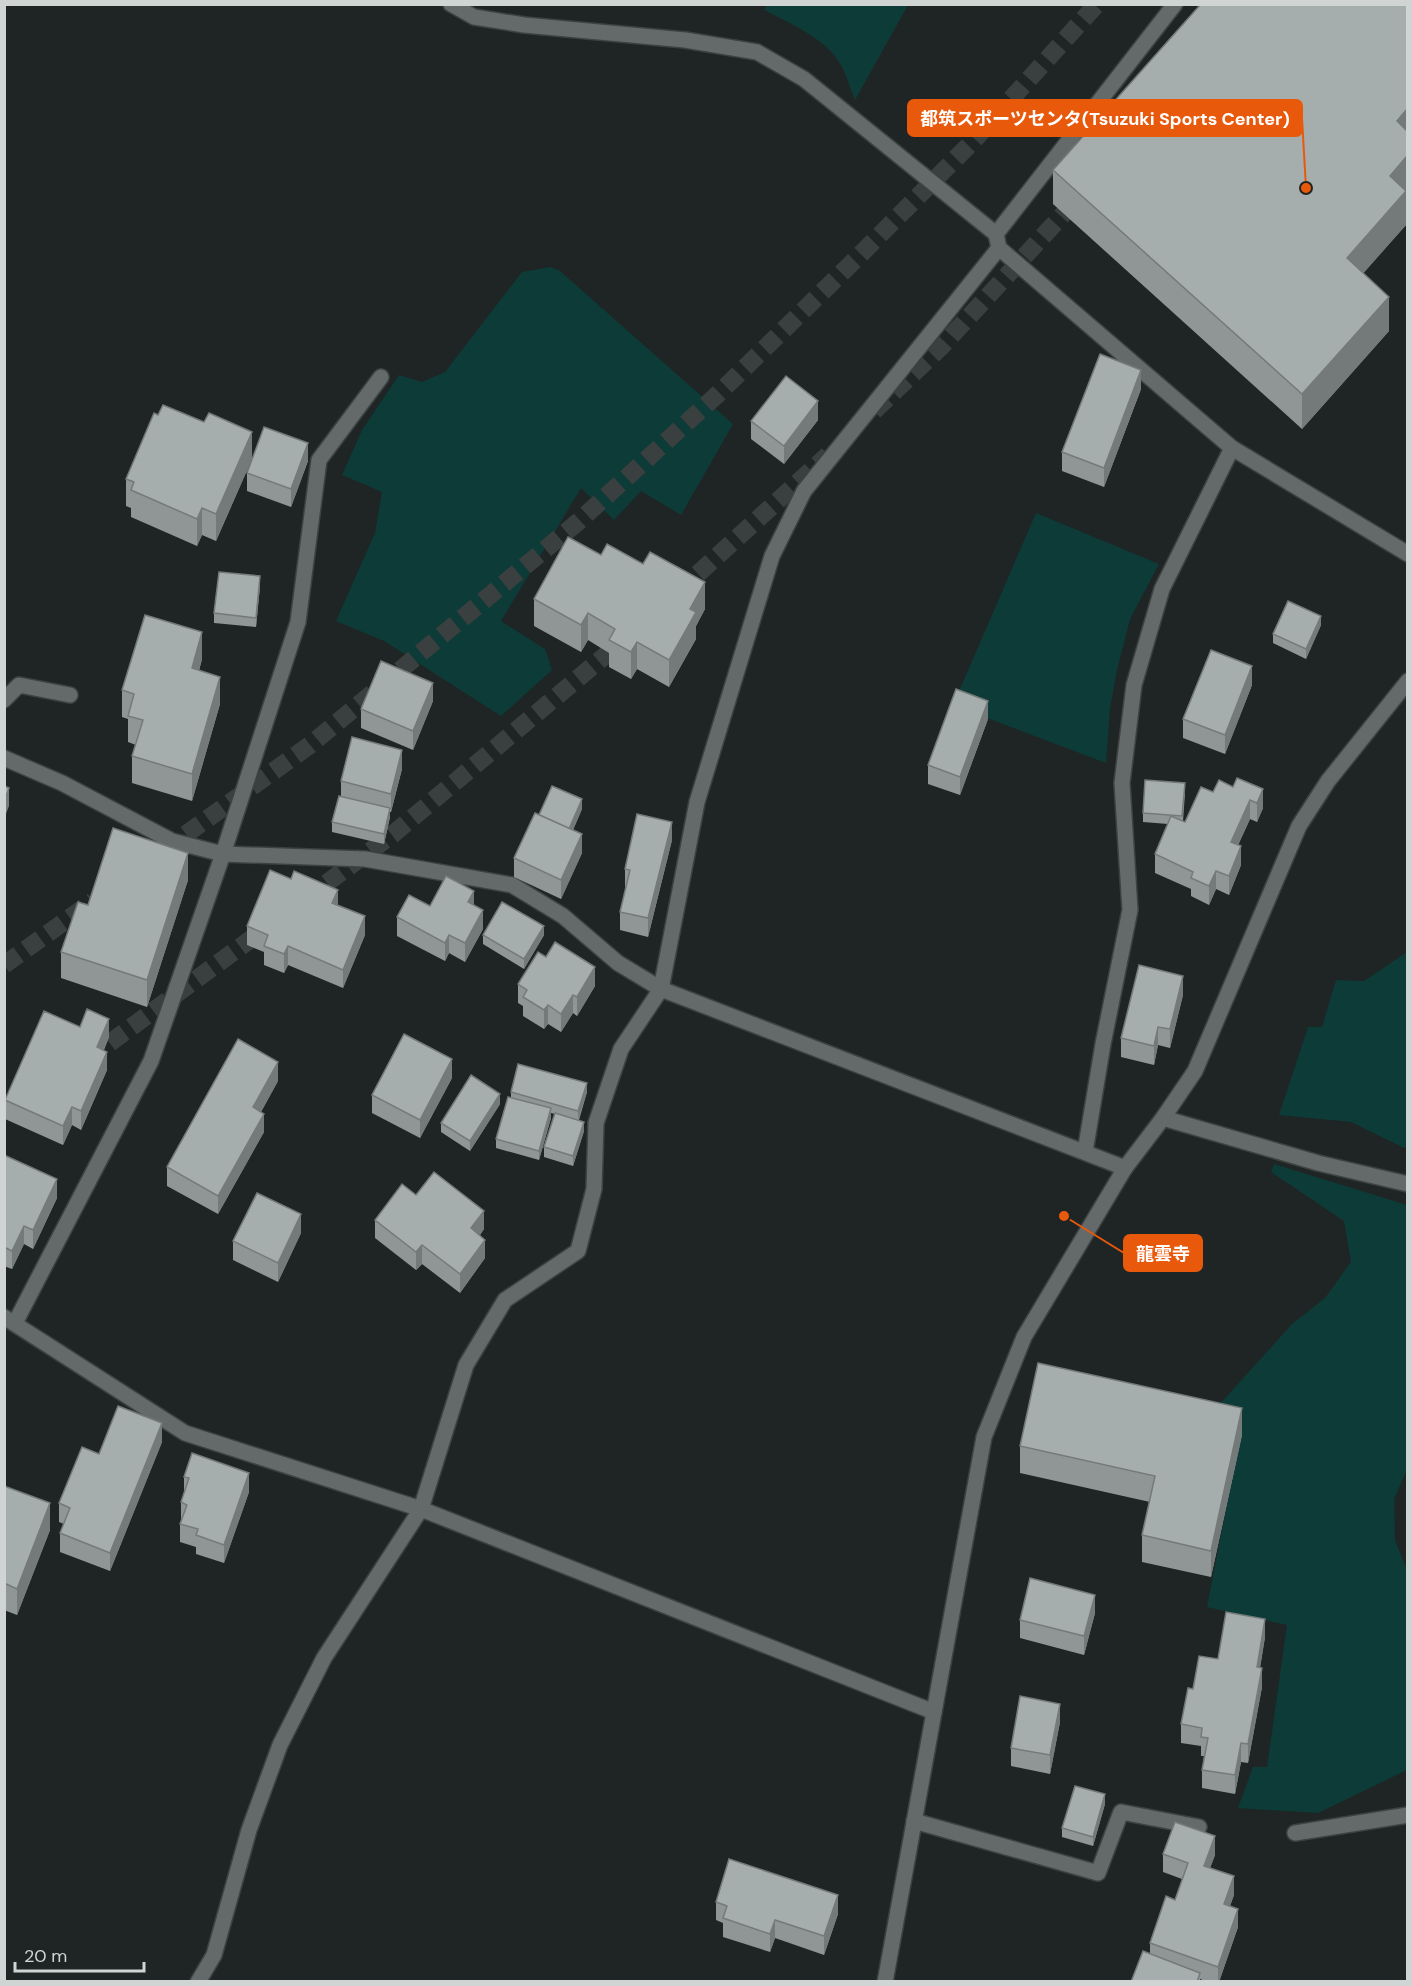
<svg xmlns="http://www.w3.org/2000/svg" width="1412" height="1986" font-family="'DM Sans','Noto Sans JP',sans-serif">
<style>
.green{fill:#0d3b37}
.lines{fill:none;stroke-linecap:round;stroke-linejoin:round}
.highway-tunnel{stroke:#3a3f3f;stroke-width:18;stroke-dasharray:18 9;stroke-linecap:butt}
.minor-casing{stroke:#3d4241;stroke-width:18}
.minor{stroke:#636a69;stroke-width:15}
.wall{fill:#8f9695}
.shaded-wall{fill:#747a79}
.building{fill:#a6aead;stroke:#747a79;stroke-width:1.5}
.leader{fill:none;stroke:#e8590c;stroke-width:2}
.callout-dot{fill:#e8590c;stroke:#1f2525;stroke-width:2}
.callout{fill:#e8590c;stroke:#e8590c;stroke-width:2}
.callout-label{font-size:18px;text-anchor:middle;font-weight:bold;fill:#fff}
</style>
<rect width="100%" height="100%" fill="#1f2525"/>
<g class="green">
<path d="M 768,4 L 908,4 L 908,5 L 855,100 C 850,89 847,76 841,65 C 828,40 788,22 764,10 Z"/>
<path d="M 551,267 L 560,271 L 733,424 L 681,515 L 641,491 L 614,520 L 581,488 L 501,621 L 545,649 L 552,670 L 501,716 L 384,641 L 336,621 L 375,533 L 382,492 L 342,475 L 362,430 L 399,375 L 422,382 L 445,372 L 522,272 Z"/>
<path d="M 1036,513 L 1159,564 L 1130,619 L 1117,670 L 1110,709 L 1106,763 L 953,705 Z"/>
<path d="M 1407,952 L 1407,1146 L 1404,1148 L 1351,1122 L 1279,1115 L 1308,1027 L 1322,1027 L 1336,980 L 1364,981 Z"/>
<path d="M 1274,1164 L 1407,1205 L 1408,1467 L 1394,1499 L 1395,1540 L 1407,1570 L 1407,1770 L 1318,1813 L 1238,1808 L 1253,1767 L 1267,1767 L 1287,1625 L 1207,1607 L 1238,1448 L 1218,1406 L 1292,1324 L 1325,1298 L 1351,1262 L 1344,1221 L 1271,1172 Z"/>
</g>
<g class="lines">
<g class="highway-tunnel">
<path d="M 874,411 L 943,345 L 1079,197"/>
<path d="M 678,592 L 828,455"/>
<path d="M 164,850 L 310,745 L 578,522 L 718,394 L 858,257 L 974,140 L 1097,4"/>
<path d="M 305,899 L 392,835 L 626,638"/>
<path d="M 4,965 L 93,901"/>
<path d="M 88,1059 L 266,928"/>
</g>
<defs>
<g id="minor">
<path d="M 451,4 L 474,17 L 524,25 L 685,40 L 757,52 L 804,79 L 996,234 L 999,248 L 1232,448 L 1408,554"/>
<path d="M 996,234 L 1175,4"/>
<path d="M 4,700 L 19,685 L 70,695"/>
<path d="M 4,758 L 62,783 L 172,841 L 223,854 L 365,859 L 512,885 L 563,916 L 618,963 L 661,989 L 1125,1168"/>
<path d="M 1163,1118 L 1318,1163 L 1408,1184"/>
<path d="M 1085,1152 L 1103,1044 L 1130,910 L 1122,783 L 1134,685 L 1162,589 L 1232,448"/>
<path d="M 4,1317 L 185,1433 L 421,1509 L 934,1712"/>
<path d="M 15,1323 L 151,1061 L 223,854 L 298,622 L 319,460 L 381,377"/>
<path d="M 914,1821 L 1098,1873 L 1121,1812 L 1199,1827"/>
<path d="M 1295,1833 L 1408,1815"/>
<path d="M 198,1982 L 214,1955 L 249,1830 L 280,1745 L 324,1658 L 421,1509 L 466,1365 L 505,1300 L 578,1251 L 594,1189 L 596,1123 L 621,1049 L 661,989 L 697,802 L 772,556 L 804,491 L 999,248"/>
<path d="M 885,1982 L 984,1437 L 1024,1337 L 1125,1168 L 1163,1118 L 1195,1071 L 1299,826 L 1328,781 L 1408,681"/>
</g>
</defs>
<use href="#minor" class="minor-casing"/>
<use href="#minor" class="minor"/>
</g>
<g class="wall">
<path d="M 1053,170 L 1406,192 L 1406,225 L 1363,273 L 1389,331 L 1302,429 L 1053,204 Z"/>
<path d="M 1141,389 L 1104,487 L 1062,471 L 1062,452 Z"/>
<path d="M 818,420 L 784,464 L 751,439 L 751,421 Z"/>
<path d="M 252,459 L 216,541 L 202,535 L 197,546 L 131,517 L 131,508 L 126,506 L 126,479 Z"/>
<path d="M 308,461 L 291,507 L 247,491 L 247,473 Z"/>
<path d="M 260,586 L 256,627 L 214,623 L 214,613 Z"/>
<path d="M 534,599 L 705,609 L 696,626 L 696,639 L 669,687 L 637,669 L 631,679 L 609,667 L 609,653 L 588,640 L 581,652 L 534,626 Z"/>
<path d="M 1321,625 L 1306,659 L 1273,643 L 1273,634 Z"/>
<path d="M 202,659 L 199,671 L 220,704 L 192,801 L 132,783 L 132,756 L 136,745 L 128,742 L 128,719 L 122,717 L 122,690 Z"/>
<path d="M 1252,685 L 1225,754 L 1183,738 L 1183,719 Z"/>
<path d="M 433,701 L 413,750 L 361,728 L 361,709 Z"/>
<path d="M 988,719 L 960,795 L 928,784 L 928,765 Z"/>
<path d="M 402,769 L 391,812 L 390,812 L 390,817 L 384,844 L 332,832 L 332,822 L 341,796 L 341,781 Z"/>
<path d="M 1233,787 L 1263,808 L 1257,822 L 1250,819 L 1238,845 L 1241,865 L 1229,895 L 1216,889 L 1209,905 L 1191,896 L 1191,889 L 1155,873 L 1155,854 L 1168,824 L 1143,822 L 1143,813 L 1185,793 L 1183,821 L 1185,822 L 1213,792 Z"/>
<path d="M 582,809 L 573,830 L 582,853 L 561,899 L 514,877 L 514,858 L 539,815 Z"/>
<path d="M 672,840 L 648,937 L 620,930 L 620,912 L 626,887 L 625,887 L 625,869 Z"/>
<path d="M 188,880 L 147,1007 L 61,978 L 61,952 L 88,905 Z"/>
<path d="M 338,905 L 365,935 L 343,988 L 288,965 L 284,973 L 264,965 L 264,952 L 247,945 L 247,926 Z"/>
<path d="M 474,905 L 483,929 L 465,962 L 449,953 L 445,961 L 397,936 L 397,917 L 430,906 Z"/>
<path d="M 483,935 L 544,935 L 524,969 L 483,944 Z"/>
<path d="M 518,984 L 595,986 L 577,1016 L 573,1013 L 561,1032 L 548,1024 L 544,1029 L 523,1016 L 523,1006 L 518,1003 Z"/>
<path d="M 1183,995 L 1170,1048 L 1158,1045 L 1154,1065 L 1121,1057 L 1121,1038 Z"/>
<path d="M 80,1027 L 109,1037 L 104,1050 L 107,1070 L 81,1130 L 72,1125 L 63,1145 L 5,1119 L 5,1100 Z"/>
<path d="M 452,1078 L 420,1138 L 372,1113 L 372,1095 Z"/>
<path d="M 278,1081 L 261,1112 L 264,1132 L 218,1214 L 167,1186 L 167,1167 Z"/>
<path d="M 511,1092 L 587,1092 L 579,1120 L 584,1131 L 573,1166 L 544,1157 L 544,1147 L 555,1114 L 551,1113 L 551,1118 L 539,1160 L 496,1148 L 496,1139 L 511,1098 Z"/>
<path d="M 500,1104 L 470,1151 L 441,1132 L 441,1123 Z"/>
<path d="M 4,1155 L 57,1198 L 33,1249 L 24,1244 L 12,1269 L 4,1266 Z"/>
<path d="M 416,1195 L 484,1229 L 480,1235 L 485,1258 L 460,1293 L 422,1264 L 416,1270 L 375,1238 L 375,1220 Z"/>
<path d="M 301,1233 L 278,1282 L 233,1260 L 233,1241 Z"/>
<path d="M 1242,1435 L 1211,1577 L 1142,1562 L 1142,1535 L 1150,1502 L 1020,1473 L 1020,1446 Z"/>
<path d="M 162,1442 L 110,1571 L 60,1552 L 60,1533 L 64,1524 L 59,1522 L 59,1503 L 99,1454 Z"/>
<path d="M 184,1477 L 249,1492 L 224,1563 L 196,1554 L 196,1547 L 180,1542 L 180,1524 L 181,1521 L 181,1502 L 184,1494 Z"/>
<path d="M 4,1486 L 50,1530 L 17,1615 L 4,1610 Z"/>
<path d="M 1095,1613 L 1084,1655 L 1020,1638 L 1020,1620 Z"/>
<path d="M 1265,1637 L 1260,1668 L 1262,1687 L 1248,1763 L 1241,1762 L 1235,1794 L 1202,1788 L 1202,1770 L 1204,1756 L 1201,1756 L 1201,1746 L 1181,1743 L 1181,1724 L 1218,1659 Z"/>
<path d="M 1060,1722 L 1050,1774 L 1011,1766 L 1011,1748 Z"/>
<path d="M 1105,1804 L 1093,1846 L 1062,1837 L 1062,1828 Z"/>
<path d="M 1163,1854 L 1215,1855 L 1210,1868 L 1234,1895 L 1230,1906 L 1238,1927 L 1219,1982 L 1207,1982 L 1200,1979 L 1200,1982 L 1150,1954 L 1150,1943 L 1175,1900 L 1182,1879 L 1163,1872 Z"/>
<path d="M 716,1902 L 838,1914 L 824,1955 L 775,1938 L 770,1952 L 723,1937 L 723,1923 L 716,1920 Z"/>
</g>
<g class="shaded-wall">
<path d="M 1407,109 L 1407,143 L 1397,121 Z"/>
<path d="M 1407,156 L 1407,190 L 1406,192 L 1406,225 L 1347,292 L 1347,258 L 1390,176 Z"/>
<path d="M 1389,297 L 1389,331 L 1302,429 L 1302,394 Z"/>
<path d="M 1141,370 L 1141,389 L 1104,487 L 1104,468 Z"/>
<path d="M 818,401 L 818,420 L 784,464 L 784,446 Z"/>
<path d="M 252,432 L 252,459 L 216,541 L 216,514 Z"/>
<path d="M 308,443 L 308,461 L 291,507 L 291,489 Z"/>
<path d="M 202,508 L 202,535 L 197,546 L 197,519 Z"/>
<path d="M 260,576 L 260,586 L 256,627 L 256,618 Z"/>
<path d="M 705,582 L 705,609 L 696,626 L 696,639 L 669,687 L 669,660 L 690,609 Z"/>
<path d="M 588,613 L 588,640 L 581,652 L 581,625 Z"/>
<path d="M 1321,616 L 1321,625 L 1306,659 L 1306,649 Z"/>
<path d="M 202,632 L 202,659 L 192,695 L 192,668 Z"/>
<path d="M 637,642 L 637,669 L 631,679 L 631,652 Z"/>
<path d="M 1252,666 L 1252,685 L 1225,754 L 1225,735 Z"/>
<path d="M 220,677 L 220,704 L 192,801 L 192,774 Z"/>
<path d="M 433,683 L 433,701 L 413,750 L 413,731 Z"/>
<path d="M 988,701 L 988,719 L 960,795 L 960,777 Z"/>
<path d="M 402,750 L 402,769 L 391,812 L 391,794 Z"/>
<path d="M 9,788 L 9,806 L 4,819 L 4,801 Z"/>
<path d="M 1263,789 L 1263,808 L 1257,822 L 1257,803 Z"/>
<path d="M 582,799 L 582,809 L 567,844 L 567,835 Z"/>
<path d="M 1250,800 L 1250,819 L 1231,861 L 1231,842 Z"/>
<path d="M 390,808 L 390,817 L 384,844 L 384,834 Z"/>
<path d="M 672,822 L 672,840 L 648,937 L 648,918 Z"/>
<path d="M 582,834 L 582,853 L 561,899 L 561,880 Z"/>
<path d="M 1241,846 L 1241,865 L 1229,895 L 1229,876 Z"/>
<path d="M 188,853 L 188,880 L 147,1007 L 147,980 Z"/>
<path d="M 1216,871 L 1216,889 L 1209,905 L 1209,886 Z"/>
<path d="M 338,890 L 338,908 L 332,903 Z"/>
<path d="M 474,891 L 474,910 L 468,902 Z"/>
<path d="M 483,910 L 483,929 L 465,962 L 465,943 Z"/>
<path d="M 365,916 L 365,935 L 343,988 L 343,970 Z"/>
<path d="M 544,926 L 544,935 L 524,969 L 524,959 Z"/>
<path d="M 449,935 L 449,953 L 445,961 L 445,943 Z"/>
<path d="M 288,946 L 288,965 L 284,973 L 284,954 Z"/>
<path d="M 595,967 L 595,986 L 577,1016 L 577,997 Z"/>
<path d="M 1183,976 L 1183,995 L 1170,1048 L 1170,1029 Z"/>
<path d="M 573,995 L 573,1013 L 561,1032 L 561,1014 Z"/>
<path d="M 548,1005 L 548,1024 L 544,1029 L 544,1010 Z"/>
<path d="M 109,1019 L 109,1037 L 97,1065 L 97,1047 Z"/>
<path d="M 1158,1027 L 1158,1045 L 1154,1065 L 1154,1046 Z"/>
<path d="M 107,1052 L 107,1070 L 81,1130 L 81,1111 Z"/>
<path d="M 452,1059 L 452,1078 L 420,1138 L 420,1120 Z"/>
<path d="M 278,1062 L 278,1081 L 253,1126 L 253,1107 Z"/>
<path d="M 587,1083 L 587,1092 L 578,1120 L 578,1111 Z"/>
<path d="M 500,1094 L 500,1104 L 470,1151 L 470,1141 Z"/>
<path d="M 72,1107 L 72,1125 L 63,1145 L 63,1126 Z"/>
<path d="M 551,1108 L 551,1118 L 539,1160 L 539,1151 Z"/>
<path d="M 264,1114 L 264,1132 L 218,1214 L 218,1196 Z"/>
<path d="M 584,1122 L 584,1131 L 573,1166 L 573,1156 Z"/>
<path d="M 57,1179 L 57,1198 L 33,1249 L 33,1230 Z"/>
<path d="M 484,1211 L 484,1229 L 471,1246 L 471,1228 Z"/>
<path d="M 301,1214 L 301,1233 L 278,1282 L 278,1263 Z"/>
<path d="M 24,1226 L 24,1244 L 12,1269 L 12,1251 Z"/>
<path d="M 485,1240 L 485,1258 L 460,1293 L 460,1274 Z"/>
<path d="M 422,1245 L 422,1264 L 416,1270 L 416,1252 Z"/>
<path d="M 1242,1408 L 1242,1435 L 1211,1577 L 1211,1551 Z"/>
<path d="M 162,1423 L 162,1442 L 110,1571 L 110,1553 Z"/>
<path d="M 249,1473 L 249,1492 L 224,1563 L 224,1545 Z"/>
<path d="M 50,1503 L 50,1530 L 17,1615 L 17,1589 Z"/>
<path d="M 1095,1595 L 1095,1613 L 1084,1655 L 1084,1636 Z"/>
<path d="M 1265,1619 L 1265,1637 L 1257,1686 L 1257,1667 Z"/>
<path d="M 1262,1668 L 1262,1687 L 1248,1763 L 1248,1744 Z"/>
<path d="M 1060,1704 L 1060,1722 L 1050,1774 L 1050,1755 Z"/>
<path d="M 1241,1743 L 1241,1762 L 1235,1794 L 1235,1775 Z"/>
<path d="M 1105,1794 L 1105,1804 L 1093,1846 L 1093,1837 Z"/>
<path d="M 1215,1836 L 1215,1855 L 1204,1884 L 1204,1866 Z"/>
<path d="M 1234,1876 L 1234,1895 L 1224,1922 L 1224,1904 Z"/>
<path d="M 838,1895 L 838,1914 L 824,1955 L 824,1936 Z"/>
<path d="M 1238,1909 L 1238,1927 L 1219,1982 L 1218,1982 L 1218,1967 Z"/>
<path d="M 775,1920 L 775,1938 L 770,1952 L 770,1934 Z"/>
</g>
<g class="building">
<path d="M 1201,4 L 1407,4 L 1407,109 L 1397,121 L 1407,131 L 1407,156 L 1390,176 L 1406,191 L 1347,258 L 1389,297 L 1302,394 L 1053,170 Z"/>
<path d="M 1100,354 L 1141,370 L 1104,468 L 1062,452 Z"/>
<path d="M 786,376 L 818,401 L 784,446 L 751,421 Z"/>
<path d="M 163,405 L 204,422 L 209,413 L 252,432 L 216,514 L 202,508 L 197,519 L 131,490 L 134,482 L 126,479 L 154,413 L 158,415 Z"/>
<path d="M 264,427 L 308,443 L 291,489 L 247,473 Z"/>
<path d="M 568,537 L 601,555 L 607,544 L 643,564 L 650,552 L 705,582 L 690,609 L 696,612 L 669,660 L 637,642 L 631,652 L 609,640 L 615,629 L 588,613 L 581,625 L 534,599 Z"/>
<path d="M 219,572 L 260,576 L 256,618 L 214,613 Z"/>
<path d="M 1288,601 L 1321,616 L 1306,649 L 1273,634 Z"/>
<path d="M 145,615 L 202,632 L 192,668 L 220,677 L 192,774 L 132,756 L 143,720 L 128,716 L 134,694 L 122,690 Z"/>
<path d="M 1211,650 L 1252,666 L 1225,735 L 1183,719 Z"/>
<path d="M 381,661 L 433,683 L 413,731 L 361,709 Z"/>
<path d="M 956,689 L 988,701 L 960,777 L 928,765 Z"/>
<path d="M 352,737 L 402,750 L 391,794 L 341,781 Z"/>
<path d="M 1237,778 L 1263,789 L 1257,803 L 1250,800 L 1231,842 L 1241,846 L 1229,876 L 1216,871 L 1209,886 L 1191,878 L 1193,872 L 1155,854 L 1171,816 L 1185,822 L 1201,787 L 1213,792 L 1219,780 L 1233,787 Z"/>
<path d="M 1145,780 L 1185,783 L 1182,816 L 1143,813 Z"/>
<path d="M 4,786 L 9,788 L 4,801 Z"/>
<path d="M 552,786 L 582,799 L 569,829 L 539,815 Z"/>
<path d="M 339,796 L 390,808 L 384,834 L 332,822 Z"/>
<path d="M 535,813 L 582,834 L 561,880 L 514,858 Z"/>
<path d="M 637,814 L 672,822 L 648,918 L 620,912 L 630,870 L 625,869 Z"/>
<path d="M 113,828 L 188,853 L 147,980 L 61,952 L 78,902 L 88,905 Z"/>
<path d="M 270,870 L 291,879 L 294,871 L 338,890 L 332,903 L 365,916 L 343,970 L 288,946 L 284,954 L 264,946 L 268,935 L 247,926 Z"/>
<path d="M 446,876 L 474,891 L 468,902 L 483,910 L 465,943 L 449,935 L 445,943 L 397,917 L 409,895 L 430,906 Z"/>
<path d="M 502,902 L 544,926 L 524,959 L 483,935 Z"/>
<path d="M 555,942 L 595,967 L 577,997 L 573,995 L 561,1014 L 548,1005 L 544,1010 L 523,997 L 527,990 L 518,984 L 538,952 L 546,957 Z"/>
<path d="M 1139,965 L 1183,976 L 1170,1029 L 1158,1027 L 1154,1046 L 1121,1038 Z"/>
<path d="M 87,1009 L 109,1019 L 97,1047 L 107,1052 L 81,1111 L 72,1107 L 63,1126 L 5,1100 L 44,1011 L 80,1027 Z"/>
<path d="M 404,1034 L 452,1059 L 420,1120 L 372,1095 Z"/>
<path d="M 238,1039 L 278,1062 L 253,1107 L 264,1114 L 218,1196 L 167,1167 Z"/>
<path d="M 518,1064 L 587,1083 L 578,1111 L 511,1092 Z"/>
<path d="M 471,1075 L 500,1094 L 470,1141 L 441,1123 Z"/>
<path d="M 508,1097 L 551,1108 L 539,1151 L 496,1139 Z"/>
<path d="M 555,1113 L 584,1122 L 573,1156 L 544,1147 Z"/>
<path d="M 4,1155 L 57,1179 L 33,1230 L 24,1226 L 12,1251 L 4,1247 Z"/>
<path d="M 434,1172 L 484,1211 L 471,1228 L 485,1240 L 460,1274 L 422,1245 L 416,1252 L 375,1220 L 402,1184 L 416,1195 Z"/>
<path d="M 257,1193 L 301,1214 L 278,1263 L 233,1241 Z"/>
<path d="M 1038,1363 L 1242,1408 L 1211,1551 L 1142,1535 L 1155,1476 L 1020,1446 Z"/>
<path d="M 118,1406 L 162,1423 L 110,1553 L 60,1533 L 70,1508 L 59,1503 L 82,1447 L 99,1454 Z"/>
<path d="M 192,1453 L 249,1473 L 224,1545 L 196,1535 L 198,1529 L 180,1524 L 187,1505 L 181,1502 L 189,1478 L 184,1477 Z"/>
<path d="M 4,1486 L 50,1503 L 17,1589 L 4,1583 Z"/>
<path d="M 1030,1578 L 1095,1595 L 1084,1636 L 1020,1620 Z"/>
<path d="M 1226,1612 L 1265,1619 L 1257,1667 L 1262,1668 L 1248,1744 L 1241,1743 L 1235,1775 L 1202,1770 L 1208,1738 L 1201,1737 L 1202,1728 L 1181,1724 L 1188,1688 L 1193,1689 L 1199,1656 L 1218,1659 Z"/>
<path d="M 1020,1696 L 1060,1704 L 1050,1755 L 1011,1748 Z"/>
<path d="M 1075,1786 L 1105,1794 L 1093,1837 L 1062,1828 Z"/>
<path d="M 1175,1822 L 1215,1836 L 1204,1866 L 1234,1876 L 1224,1904 L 1238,1909 L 1218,1967 L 1150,1943 L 1166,1896 L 1175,1900 L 1188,1863 L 1163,1854 Z"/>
<path d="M 729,1859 L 838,1895 L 824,1936 L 775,1920 L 770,1934 L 723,1918 L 727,1906 L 716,1902 Z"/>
<path d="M 1143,1951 L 1200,1973 L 1197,1982 L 1131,1982 Z"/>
</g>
<path class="leader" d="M1306 188L1302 118M1064 1216L1124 1253"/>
<g class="callout-dot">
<circle cx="1306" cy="188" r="6"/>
<circle cx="1064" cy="1216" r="6"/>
</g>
<g class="callout">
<rect x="908" y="100" width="394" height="36" rx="6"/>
<rect x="1124" y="1235" width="78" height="36" rx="6"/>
</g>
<g class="callout-label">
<text x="1105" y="125">都筑スポーツセンタ(Tsuzuki Sports Center)</text>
<text x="1163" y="1260">龍雲寺</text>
</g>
<rect width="1412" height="1986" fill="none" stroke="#d0d4d3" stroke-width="12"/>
<path d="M15 1962v9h129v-9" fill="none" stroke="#d0d4d3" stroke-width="3"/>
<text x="24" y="1962" font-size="18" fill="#d0d4d3" stroke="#1f2525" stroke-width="4.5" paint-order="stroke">20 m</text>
</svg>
